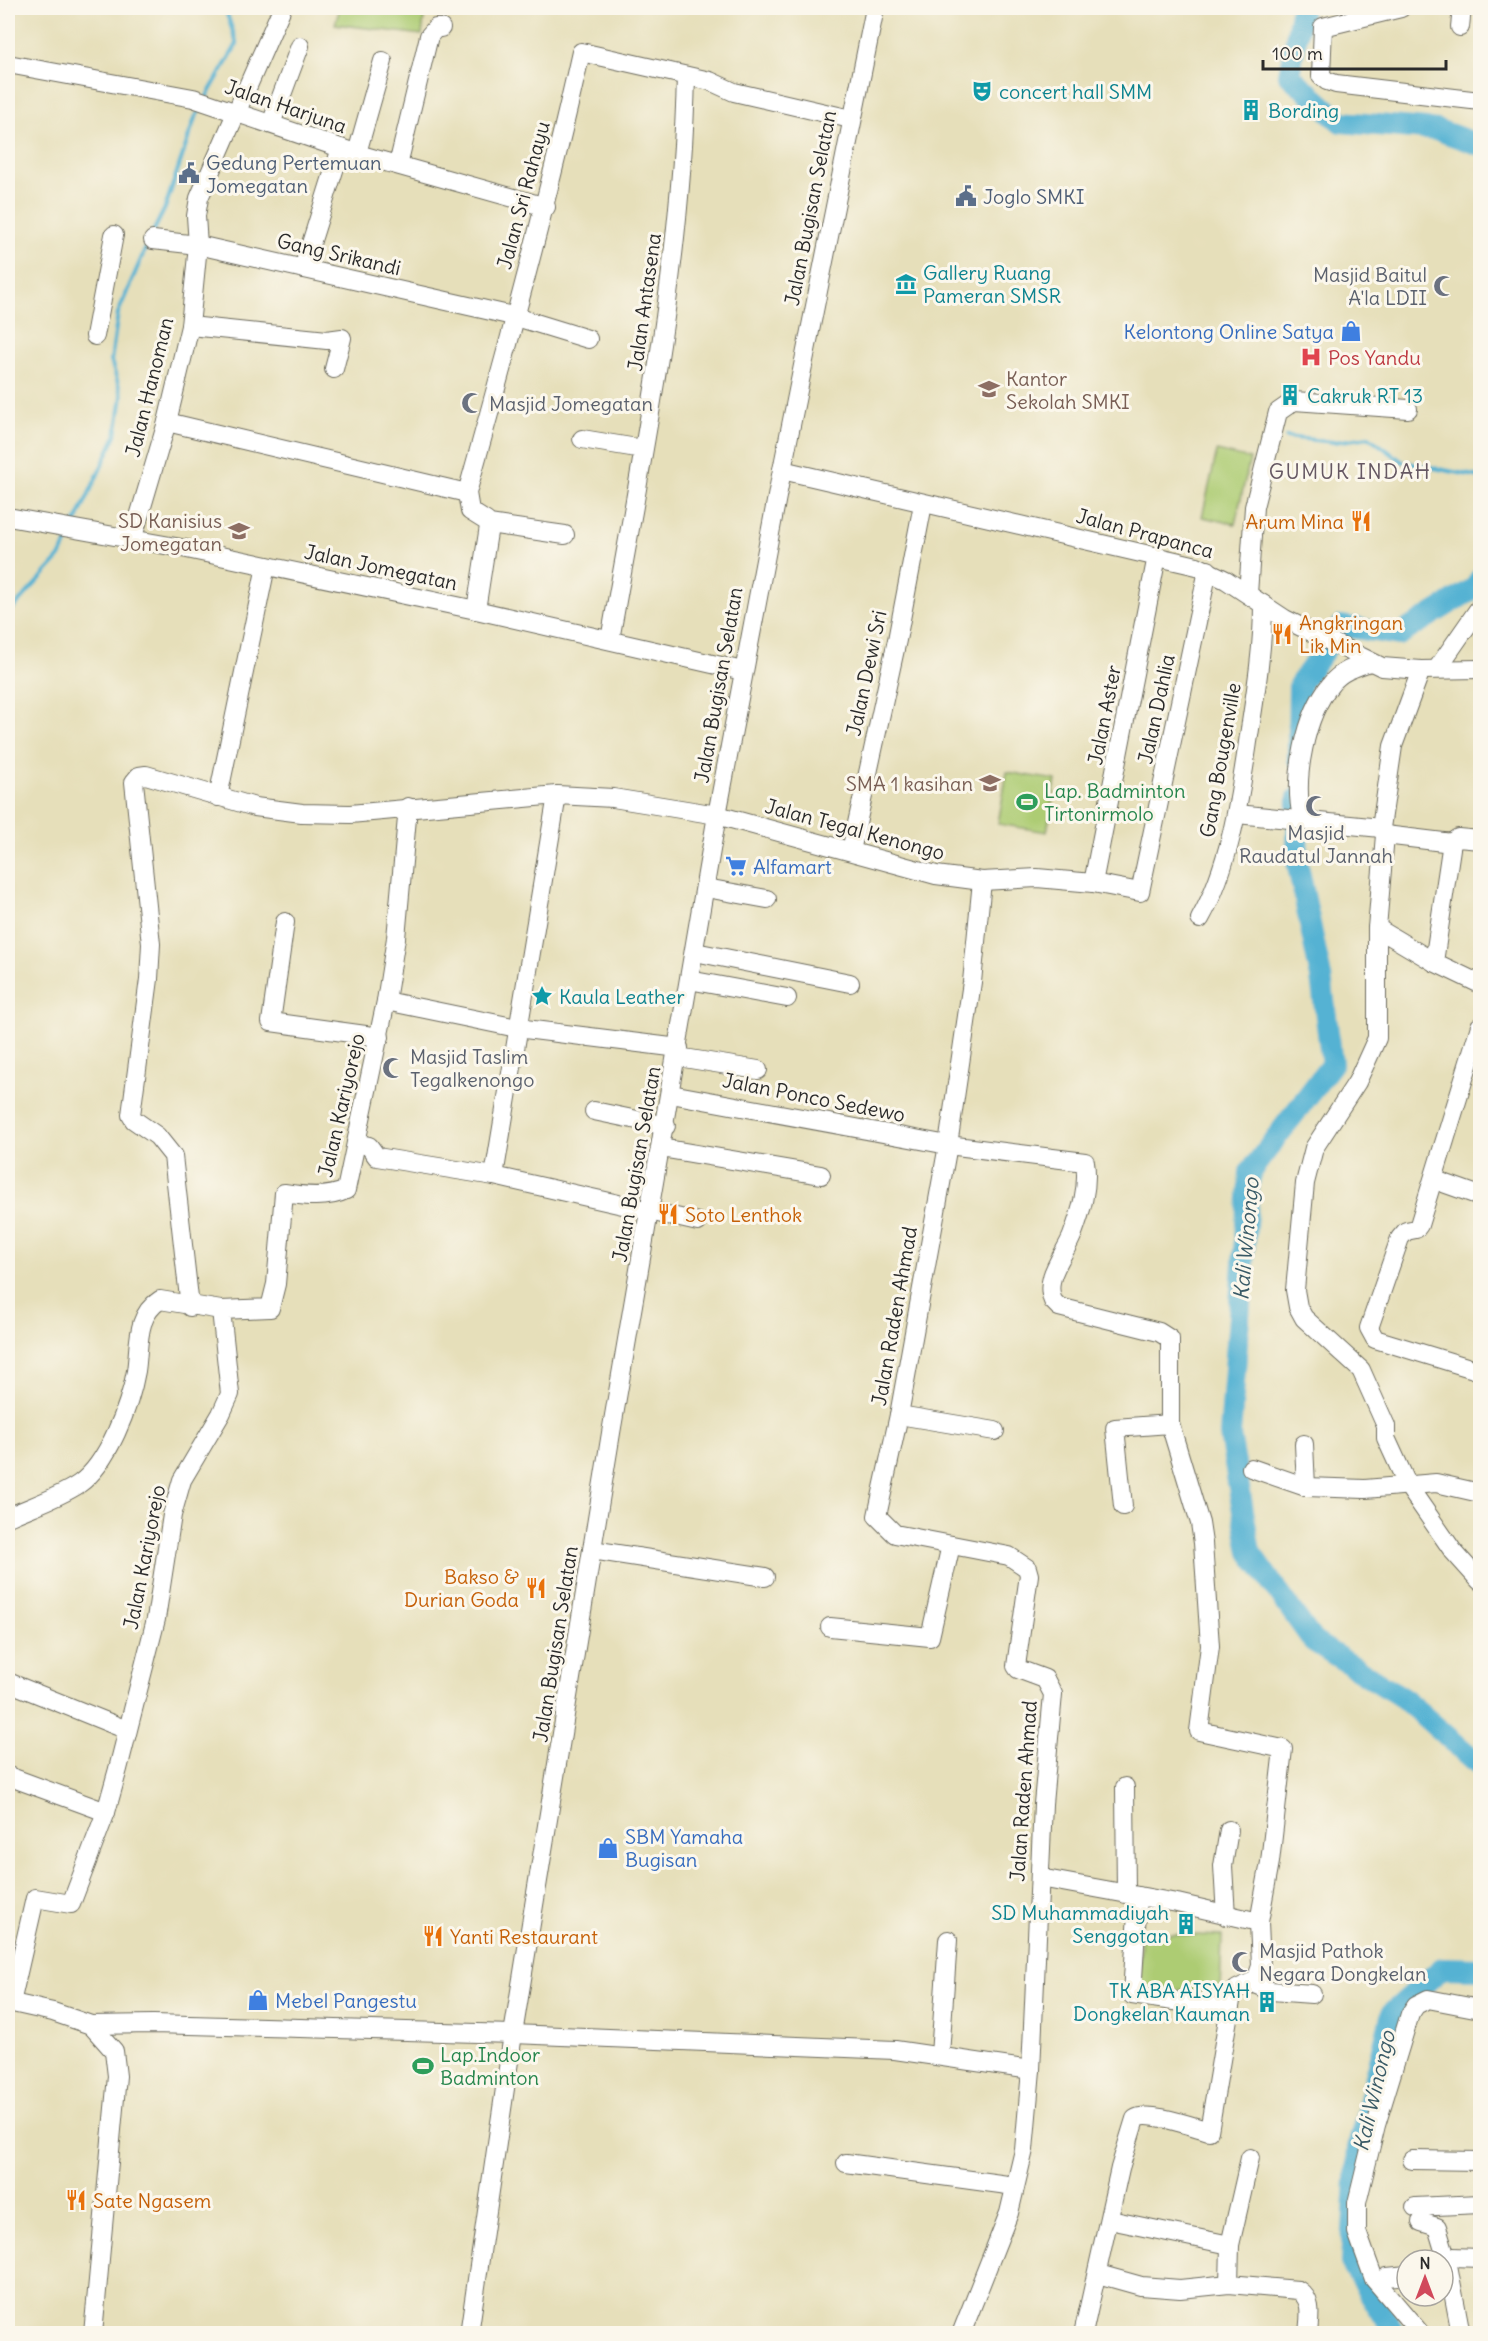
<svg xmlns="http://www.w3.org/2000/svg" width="1488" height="2341" font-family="Delius,sans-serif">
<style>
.green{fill:#adcc73;stroke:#6c7c4f;stroke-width:1.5}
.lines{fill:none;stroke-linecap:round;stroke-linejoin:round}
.stream{stroke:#54b2d3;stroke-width:4}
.river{stroke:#54b2d3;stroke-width:22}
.minor-casing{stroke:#6c6a5d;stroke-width:20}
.minor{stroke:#fff;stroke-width:18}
.labels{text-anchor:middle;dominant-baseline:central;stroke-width:6;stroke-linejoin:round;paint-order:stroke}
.culture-label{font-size:20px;fill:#0d838f;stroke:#fbf7ec;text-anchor:start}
.street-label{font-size:20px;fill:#2b2b2b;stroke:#fbf7ec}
.service-label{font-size:20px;fill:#4e5e75;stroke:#fbf7ec;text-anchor:start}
.worship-label{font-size:20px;fill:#5b616d;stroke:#fbf7ec;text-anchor:start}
.shop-label{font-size:20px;fill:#366cbe;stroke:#fbf7ec;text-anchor:start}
.health-label{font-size:20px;fill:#be3a42;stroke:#fbf7ec;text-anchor:start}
.education-label{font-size:20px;fill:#785e54;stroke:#fbf7ec;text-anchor:end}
.food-label{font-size:20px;fill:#c56008;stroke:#fbf7ec;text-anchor:start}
.leisure-label{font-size:20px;fill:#27864d;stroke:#fbf7ec;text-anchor:start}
.neighbourhood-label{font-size:21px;letter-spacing:1.5px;fill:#665863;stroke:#fbf7ec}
.water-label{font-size:21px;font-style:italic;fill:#395a66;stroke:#fbf7ec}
</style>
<rect width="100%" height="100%" fill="#fbf7ec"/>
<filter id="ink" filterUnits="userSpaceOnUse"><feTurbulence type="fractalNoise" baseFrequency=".0167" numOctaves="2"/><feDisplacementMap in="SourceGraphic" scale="12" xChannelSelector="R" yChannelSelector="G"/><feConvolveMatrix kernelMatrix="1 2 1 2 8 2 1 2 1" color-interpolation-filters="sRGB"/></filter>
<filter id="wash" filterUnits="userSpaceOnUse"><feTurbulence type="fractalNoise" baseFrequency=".008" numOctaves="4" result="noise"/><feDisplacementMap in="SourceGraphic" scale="24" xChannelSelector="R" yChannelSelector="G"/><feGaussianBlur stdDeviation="1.35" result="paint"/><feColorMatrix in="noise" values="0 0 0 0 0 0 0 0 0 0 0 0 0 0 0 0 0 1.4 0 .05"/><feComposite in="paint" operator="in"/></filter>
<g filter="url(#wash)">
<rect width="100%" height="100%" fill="#e6dfba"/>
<g class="green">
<path d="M 340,8 L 425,8 L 422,35 L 335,24 Z"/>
<path d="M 1217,451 L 1250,459 L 1235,524 L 1202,517 Z"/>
<path d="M 1007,772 L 1056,780 L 1047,832 L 998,824 Z"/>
<path d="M 1141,1933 L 1222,1936 L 1220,1991 L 1139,1989 Z"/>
</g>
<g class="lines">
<g class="stream">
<path d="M 207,96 L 237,44 L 225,8"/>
<path d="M 152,234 L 165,208 L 195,118 L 201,108"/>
<path d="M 1286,437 L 1333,442"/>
<path d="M 1334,442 L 1369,437 L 1403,462"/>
<path d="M 1408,463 L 1480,477"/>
<path d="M 75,524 L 116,435 L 122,396 L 111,361 L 118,313 L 147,245"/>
<path d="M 8,614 L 60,557 L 71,533"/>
</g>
<g class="river">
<path d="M 1302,8 L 1289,75 L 1341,122 L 1438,130 L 1480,145"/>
<path d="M 1298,759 L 1299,685 L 1342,626 L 1399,635 L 1476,587 L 1480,579"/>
<path d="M 1298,798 L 1297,861 L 1321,977 L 1332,1064 L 1250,1172 L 1230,1435 L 1250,1552 L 1313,1641 L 1403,1698 L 1480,1765"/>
<path d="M 1395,2334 L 1351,2263 L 1358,2148 L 1392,2013 L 1442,1968 L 1480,1969"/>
</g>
</g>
</g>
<g filter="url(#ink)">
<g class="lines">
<defs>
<g id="minor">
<path d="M 1401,8 L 1323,27 L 1321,76 L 1327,81 L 1336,84 L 1480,101"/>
<path d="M 1460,27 L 1462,8"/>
<path d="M 8,64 L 193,98 L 361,155 L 546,207"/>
<path d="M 271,124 L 300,46"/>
<path d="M 357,153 L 383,61"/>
<path d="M 398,165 L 429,36 L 436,28 L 441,28"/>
<path d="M 153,240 L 198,245 L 513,316 L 588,339"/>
<path d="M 303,269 L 341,148"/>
<path d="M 190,326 L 327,340 L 342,338 L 334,369"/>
<path d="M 95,336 L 114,235"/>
<path d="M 167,422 L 467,493"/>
<path d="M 582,439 L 643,449"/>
<path d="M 782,470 L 1197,566 L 1226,580 L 1285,619 L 1382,667 L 1421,670 L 1480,669"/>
<path d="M 8,517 L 187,549 L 476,610 L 743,671"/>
<path d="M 489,524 L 565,535"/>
<path d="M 133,537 L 167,422 L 190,326 L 198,245 L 196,216 L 199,198 L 282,8"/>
<path d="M 1248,594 L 1254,507 L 1278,412 L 1294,401 L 1408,409"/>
<path d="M 476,610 L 489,526 L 486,521 L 470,511 L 467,493 C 508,347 548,200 581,52 L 710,81 L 734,92 L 851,119"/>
<path d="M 610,640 C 643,452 682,266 686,76"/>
<path d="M 1437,669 L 1480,607"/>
<path d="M 1421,670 L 1393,746 L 1381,828 L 1385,835 L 1377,928 L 1377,1038 L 1357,1082 L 1314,1148 L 1305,1183 L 1295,1290 L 1298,1307 L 1304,1318 L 1361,1370 L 1386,1426 L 1386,1438 L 1408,1486 L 1453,1551 L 1480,1581"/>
<path d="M 218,797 L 266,566"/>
<path d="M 1237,814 L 1381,828"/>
<path d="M 1309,822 L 1302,817 C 1293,779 1305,715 1331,684 C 1341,671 1355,667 1370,662"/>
<path d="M 1385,835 L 1452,843"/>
<path d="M 851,851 L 897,640 L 923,504"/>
<path d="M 1093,883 L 1157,556"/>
<path d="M 706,888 L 767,899"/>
<path d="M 1200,919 C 1230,865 1239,802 1248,742 C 1255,696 1263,651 1263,604"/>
<path d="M 285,922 L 271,1022 L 380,1037"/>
<path d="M 1377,928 L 1434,962 L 1480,984"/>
<path d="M 695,952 L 850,983"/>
<path d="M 1434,962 L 1452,842 L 1458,838 L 1480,840"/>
<path d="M 689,980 L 787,998"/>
<path d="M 386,1001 L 517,1028 L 679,1048"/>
<path d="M 1480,1026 L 1419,1225 L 1416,1229 L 1406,1231 L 1400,1238 L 1369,1328 L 1375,1339 L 1480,1371"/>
<path d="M 678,1057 L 758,1070"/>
<path d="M 671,1094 L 948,1145 L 1085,1162 C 1089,1187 1081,1212 1072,1236 C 1064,1256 1043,1278 1053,1301 L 1059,1307 L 1159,1332 L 1170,1339 L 1170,1424 L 1200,1523 L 1203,1543 L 1210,1646 L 1199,1731 L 1283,1749 L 1270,1862 L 1259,1922 L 1261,1966 L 1256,1980 L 1237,1989 L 1232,1995 L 1209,2131 C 1194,2127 1147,2110 1135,2119 L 1120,2168 L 1083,2334"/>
<path d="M 594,1111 L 666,1126"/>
<path d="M 356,1143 L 369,1146 L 377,1157 L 494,1176 L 698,1222"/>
<path d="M 661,1148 L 821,1175"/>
<path d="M 494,1176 L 557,795"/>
<path d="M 1435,1180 L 1480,1196"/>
<path d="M 190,1307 L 173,1156 L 157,1136 L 134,1120 L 131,1115 L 149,979 L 151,944 L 134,782 L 139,776 L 146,775 L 255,807 L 302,813 L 350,814 L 557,795 L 613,798 L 717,815 L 936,875 L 982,881 L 1037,878 L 1093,883 L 1140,892 L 1208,570"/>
<path d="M 899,1415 L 995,1431"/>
<path d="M 1304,1444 L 1306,1487"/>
<path d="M 1251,1468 L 1306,1487 L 1365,1489 L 1436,1483 L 1480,1493"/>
<path d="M 1123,1506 L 1115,1428 L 1170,1424"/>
<path d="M 8,1517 C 30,1507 58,1498 79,1484 C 108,1464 130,1405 136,1371 C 140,1345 135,1316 160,1300 L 221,1310"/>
<path d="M 592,1550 L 765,1577"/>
<path d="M 830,1627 L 930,1637 L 951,1545"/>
<path d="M 8,1682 L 127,1730"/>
<path d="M 8,1776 L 106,1812"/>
<path d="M 1125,1787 L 1126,1894"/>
<path d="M 1040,1878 L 1177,1903 L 1259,1922"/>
<path d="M 1138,1896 L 1132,1995 L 1229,2009"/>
<path d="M 1226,1916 L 1223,1866 L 1229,1830"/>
<path d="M 1252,1983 L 1271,1991 L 1312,1994"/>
<path d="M 8,2002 L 53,2012 L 91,2025 L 153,2024 L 513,2034 L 895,2050 L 1031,2070"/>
<path d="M 11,2003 L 35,1898 L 71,1904 L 106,1812 L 118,1769 L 156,1619 L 172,1515 L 182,1480 L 221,1414 L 230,1394 L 221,1310 L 270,1308 L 276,1284 L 284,1193 C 303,1196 328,1199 346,1190 L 386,1001 L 396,938 L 408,807"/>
<path d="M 91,2025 L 114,2051 L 117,2076 L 93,2334"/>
<path d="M 940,2055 L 948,1940"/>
<path d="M 1412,2160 L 1480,2161"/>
<path d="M 846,2163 L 1015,2186"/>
<path d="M 1415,2207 L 1480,2204"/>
<path d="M 1110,2220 L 1230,2245"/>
<path d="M 1421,2222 L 1437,2227 L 1447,2260"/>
<path d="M 1098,2274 L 1141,2286 L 1180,2289 L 1229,2284 L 1298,2290 C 1314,2300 1309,2318 1308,2334"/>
<path d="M 1387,2277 L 1407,2275"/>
<path d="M 1229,2284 L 1230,2245 L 1250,2158"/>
<path d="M 469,2334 L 513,2034 L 611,1433 L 717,815 L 782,470 L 875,8"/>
<path d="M 961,2334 L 1009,2213 L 1024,2150 L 1031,2070 L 1043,1804 L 1053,1694 L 1045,1679 L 1018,1669 L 1016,1666 L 1029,1575 L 1027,1568 L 1009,1556 L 895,1534 L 877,1516 L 899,1415 L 948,1145 L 972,982 L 982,881"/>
<path d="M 1421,2334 L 1374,2279 L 1357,2232 L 1357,2203 L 1376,2125 L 1410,2014 L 1416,2005 L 1428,1999 L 1480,2009"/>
<path d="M 1461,2334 L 1447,2260 L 1452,2257 L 1480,2258"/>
</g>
</defs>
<use href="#minor" class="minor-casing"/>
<use href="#minor" class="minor"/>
</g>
</g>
<defs>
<symbol id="theatre-bare" viewBox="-9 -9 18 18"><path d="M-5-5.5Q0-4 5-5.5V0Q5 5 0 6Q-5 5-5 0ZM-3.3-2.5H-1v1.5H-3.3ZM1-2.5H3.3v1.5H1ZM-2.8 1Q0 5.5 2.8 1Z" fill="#0f9aa8" stroke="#fbf7ec" stroke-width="2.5" paint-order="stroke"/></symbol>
<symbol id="building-bare" viewBox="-9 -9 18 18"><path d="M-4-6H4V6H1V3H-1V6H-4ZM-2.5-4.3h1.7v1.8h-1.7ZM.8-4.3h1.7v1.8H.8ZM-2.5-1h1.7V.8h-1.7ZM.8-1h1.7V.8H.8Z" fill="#0f9aa8" stroke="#fbf7ec" stroke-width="2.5" paint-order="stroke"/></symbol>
<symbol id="civic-bare" viewBox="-9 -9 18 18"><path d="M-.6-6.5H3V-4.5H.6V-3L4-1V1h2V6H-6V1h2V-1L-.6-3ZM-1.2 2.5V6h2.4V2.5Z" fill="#5c6f8a" stroke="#fbf7ec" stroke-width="2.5" paint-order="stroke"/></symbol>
<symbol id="museum-bare" viewBox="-9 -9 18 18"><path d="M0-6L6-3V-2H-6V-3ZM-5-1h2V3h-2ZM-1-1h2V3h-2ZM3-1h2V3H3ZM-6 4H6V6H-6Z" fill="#0f9aa8" stroke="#fbf7ec" stroke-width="2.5" paint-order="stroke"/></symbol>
<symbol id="mosque-bare" viewBox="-9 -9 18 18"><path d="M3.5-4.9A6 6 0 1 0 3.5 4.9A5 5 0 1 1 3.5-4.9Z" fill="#6b7280" stroke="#fbf7ec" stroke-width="2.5" paint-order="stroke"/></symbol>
<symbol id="shop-bare" viewBox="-9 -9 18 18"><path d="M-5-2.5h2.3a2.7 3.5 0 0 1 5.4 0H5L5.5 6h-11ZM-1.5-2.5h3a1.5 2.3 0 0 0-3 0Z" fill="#3f7fe0" stroke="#fbf7ec" stroke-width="2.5" paint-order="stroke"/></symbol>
<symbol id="hospital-bare" viewBox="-9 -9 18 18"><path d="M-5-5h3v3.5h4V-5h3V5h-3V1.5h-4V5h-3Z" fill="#e0444e" stroke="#fbf7ec" stroke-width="2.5" paint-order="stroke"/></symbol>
<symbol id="school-bare" viewBox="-9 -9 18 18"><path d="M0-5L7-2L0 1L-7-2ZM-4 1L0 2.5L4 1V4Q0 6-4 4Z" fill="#8d6e63" stroke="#fbf7ec" stroke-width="2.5" paint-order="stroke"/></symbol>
<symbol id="restaurant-bare" viewBox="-9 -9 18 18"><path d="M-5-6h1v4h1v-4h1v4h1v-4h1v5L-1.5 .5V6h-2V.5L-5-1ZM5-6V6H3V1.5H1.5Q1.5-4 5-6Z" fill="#e8710a" stroke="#fbf7ec" stroke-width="2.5" paint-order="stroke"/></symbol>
<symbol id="stadium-bare" viewBox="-9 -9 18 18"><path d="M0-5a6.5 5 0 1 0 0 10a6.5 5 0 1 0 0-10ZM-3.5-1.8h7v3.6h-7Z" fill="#2e9e5b" stroke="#fbf7ec" stroke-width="2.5" paint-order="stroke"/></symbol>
<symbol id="supermarket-bare" viewBox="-9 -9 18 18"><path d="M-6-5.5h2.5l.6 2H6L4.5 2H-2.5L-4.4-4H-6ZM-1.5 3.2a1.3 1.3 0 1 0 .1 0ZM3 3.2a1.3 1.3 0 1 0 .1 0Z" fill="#3f7fe0" stroke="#fbf7ec" stroke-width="2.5" paint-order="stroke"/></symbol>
<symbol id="sight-bare" viewBox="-9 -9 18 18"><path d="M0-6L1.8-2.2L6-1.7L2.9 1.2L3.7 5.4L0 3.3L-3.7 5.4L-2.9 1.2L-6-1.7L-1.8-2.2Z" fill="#0f9aa8" stroke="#fbf7ec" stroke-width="2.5" paint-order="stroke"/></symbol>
</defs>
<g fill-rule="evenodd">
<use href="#theatre-bare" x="967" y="76" width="30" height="30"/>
<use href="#building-bare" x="1236" y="95" width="30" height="30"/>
<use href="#civic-bare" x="174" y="158" width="30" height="30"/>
<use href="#civic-bare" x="951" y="181" width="30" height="30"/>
<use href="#museum-bare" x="891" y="269" width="30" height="30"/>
<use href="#mosque-bare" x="1429" y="271" width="30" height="30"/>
<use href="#shop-bare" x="1336" y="316" width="30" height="30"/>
<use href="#hospital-bare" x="1296" y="342" width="30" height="30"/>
<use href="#school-bare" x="974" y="374" width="30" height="30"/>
<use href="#building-bare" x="1275" y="380" width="30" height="30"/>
<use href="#mosque-bare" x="457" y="388" width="30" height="30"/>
<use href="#restaurant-bare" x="1346" y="506" width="30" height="30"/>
<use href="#school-bare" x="224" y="516" width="30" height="30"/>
<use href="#restaurant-bare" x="1267" y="619" width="30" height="30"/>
<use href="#school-bare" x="975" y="768" width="30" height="30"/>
<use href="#stadium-bare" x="1012" y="787" width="30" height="30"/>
<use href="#mosque-bare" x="1301" y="791" width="30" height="30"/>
<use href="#supermarket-bare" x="721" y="851" width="30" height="30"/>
<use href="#sight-bare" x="527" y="981" width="30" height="30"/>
<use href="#mosque-bare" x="378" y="1053" width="30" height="30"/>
<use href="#restaurant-bare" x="653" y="1199" width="30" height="30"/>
<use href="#restaurant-bare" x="521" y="1573" width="30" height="30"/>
<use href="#shop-bare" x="593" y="1833" width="30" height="30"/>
<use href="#building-bare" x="1171" y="1909" width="30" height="30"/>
<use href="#restaurant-bare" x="418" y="1921" width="30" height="30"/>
<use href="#mosque-bare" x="1227" y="1947" width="30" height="30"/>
<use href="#shop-bare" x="243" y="1985" width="30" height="30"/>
<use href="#building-bare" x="1252" y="1987" width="30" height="30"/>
<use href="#stadium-bare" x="408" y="2051" width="30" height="30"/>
<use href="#restaurant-bare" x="61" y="2185" width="30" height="30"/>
</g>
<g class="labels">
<g class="culture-label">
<text x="999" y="91">concert hall SMM</text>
<text x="1268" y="110">Bording</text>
<text x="923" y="272">Gallery Ruang<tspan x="923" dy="23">Pameran SMSR</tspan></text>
<text x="1307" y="395">Cakruk RT 13</text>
<text x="559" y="996">Kaula Leather</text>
<text x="1169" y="1912" text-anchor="end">SD Muhammadiyah<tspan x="1169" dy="23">Senggotan</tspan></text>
<text x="1250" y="1990" text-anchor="end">TK ABA AISYAH<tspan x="1250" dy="23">Dongkelan Kauman</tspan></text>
</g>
<g class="street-label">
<text transform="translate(286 106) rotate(19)">Jalan Harjuna</text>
<text transform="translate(523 195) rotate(-75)">Jalan Sri Rahayu</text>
<text transform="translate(810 208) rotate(-79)">Jalan Bugisan Selatan</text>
<text transform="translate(339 254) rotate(13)">Gang Srikandi</text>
<text transform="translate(644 302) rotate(-82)">Jalan Antasena</text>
<text transform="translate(149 387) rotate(-76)">Jalan Hanoman</text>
<text transform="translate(1145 533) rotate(15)">Jalan Prapanca</text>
<text transform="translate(381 567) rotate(12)">Jalan Jomegatan</text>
<text transform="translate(866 673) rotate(-78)">Jalan Dewi Sri</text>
<text transform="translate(718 685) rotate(-80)">Jalan Bugisan Selatan</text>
<text transform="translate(1156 709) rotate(-78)">Jalan Dahlia</text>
<text transform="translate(1104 715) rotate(-79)">Jalan Aster</text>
<text transform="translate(1220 760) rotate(-80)">Gang Bougenville</text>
<text transform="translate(855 829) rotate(15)">Jalan Tegal Kenongo</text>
<text transform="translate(814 1097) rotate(11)">Jalan Ponco Sedewo</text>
<text transform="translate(341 1105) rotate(-77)">Jalan Kariyorejo</text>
<text transform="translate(636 1164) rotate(-80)">Jalan Bugisan Selatan</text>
<text transform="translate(894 1316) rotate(-80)">Jalan Raden Ahmad</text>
<text transform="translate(144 1557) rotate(-79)">Jalan Kariyorejo</text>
<text transform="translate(555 1644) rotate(-81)">Jalan Bugisan Selatan</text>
<text transform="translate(1023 1791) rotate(-86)">Jalan Raden Ahmad</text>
</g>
<g class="service-label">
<text x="206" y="162">Gedung Pertemuan<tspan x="206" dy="23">Jomegatan</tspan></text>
<text x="983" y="196">Joglo SMKI</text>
</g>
<g class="worship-label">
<text x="1427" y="274" text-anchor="end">Masjid Baitul<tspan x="1427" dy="23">A'la LDII</tspan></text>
<text x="489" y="403">Masjid Jomegatan</text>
<text x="1316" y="832" text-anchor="middle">Masjid<tspan x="1316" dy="23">Raudatul Jannah</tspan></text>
<text x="410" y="1056">Masjid Taslim<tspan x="410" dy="23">Tegalkenongo</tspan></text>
<text x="1259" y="1950">Masjid Pathok<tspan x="1259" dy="23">Negara Dongkelan</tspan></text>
</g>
<g class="shop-label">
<text x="1334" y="331" text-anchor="end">Kelontong Online Satya</text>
<text x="753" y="866">Alfamart</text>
<text x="625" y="1836">SBM Yamaha<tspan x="625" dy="23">Bugisan</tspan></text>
<text x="275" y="2000">Mebel Pangestu</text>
</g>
<g class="health-label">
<text x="1328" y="357">Pos Yandu</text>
</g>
<g class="education-label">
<text x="1006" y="378" text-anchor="start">Kantor<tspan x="1006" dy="23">Sekolah SMKI</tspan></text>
<text x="222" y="520">SD Kanisius<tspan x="222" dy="23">Jomegatan</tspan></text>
<text x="973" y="783">SMA 1 kasihan</text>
</g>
<g class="food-label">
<text x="1344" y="521" text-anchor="end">Arum Mina</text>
<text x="1299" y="622">Angkringan<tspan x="1299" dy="23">Lik Min</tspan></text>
<text x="685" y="1214">Soto Lenthok</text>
<text x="519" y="1576" text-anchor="end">Bakso &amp;<tspan x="519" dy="23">Durian Goda</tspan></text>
<text x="450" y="1936">Yanti Restaurant</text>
<text x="93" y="2200">Sate Ngasem</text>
</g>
<g class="leisure-label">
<text x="1044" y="790">Lap. Badminton<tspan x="1044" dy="23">Tirtonirmolo</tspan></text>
<text x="440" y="2054">Lap.Indoor<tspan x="440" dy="23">Badminton</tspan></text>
</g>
<g class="neighbourhood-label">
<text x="1350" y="471">GUMUK INDAH</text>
</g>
<g class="water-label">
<text transform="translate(1246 1239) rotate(-85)">Kali Winongo</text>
<text transform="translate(1374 2091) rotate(-77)">Kali Winongo</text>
</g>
</g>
<rect width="1488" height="2341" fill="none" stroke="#fbf7ec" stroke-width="30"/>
<g transform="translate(1425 2278)"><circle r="28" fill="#fbf7ec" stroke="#a8a59f" stroke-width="1.5"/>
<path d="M0-4.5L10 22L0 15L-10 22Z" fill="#d1495b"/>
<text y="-9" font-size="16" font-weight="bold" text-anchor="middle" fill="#2b2b2b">N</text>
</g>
<path d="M1263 60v9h183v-9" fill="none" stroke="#2b2b2b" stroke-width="3"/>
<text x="1272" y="60" font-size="18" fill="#2b2b2b" stroke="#fbf7ec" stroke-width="4.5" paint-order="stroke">100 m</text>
</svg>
